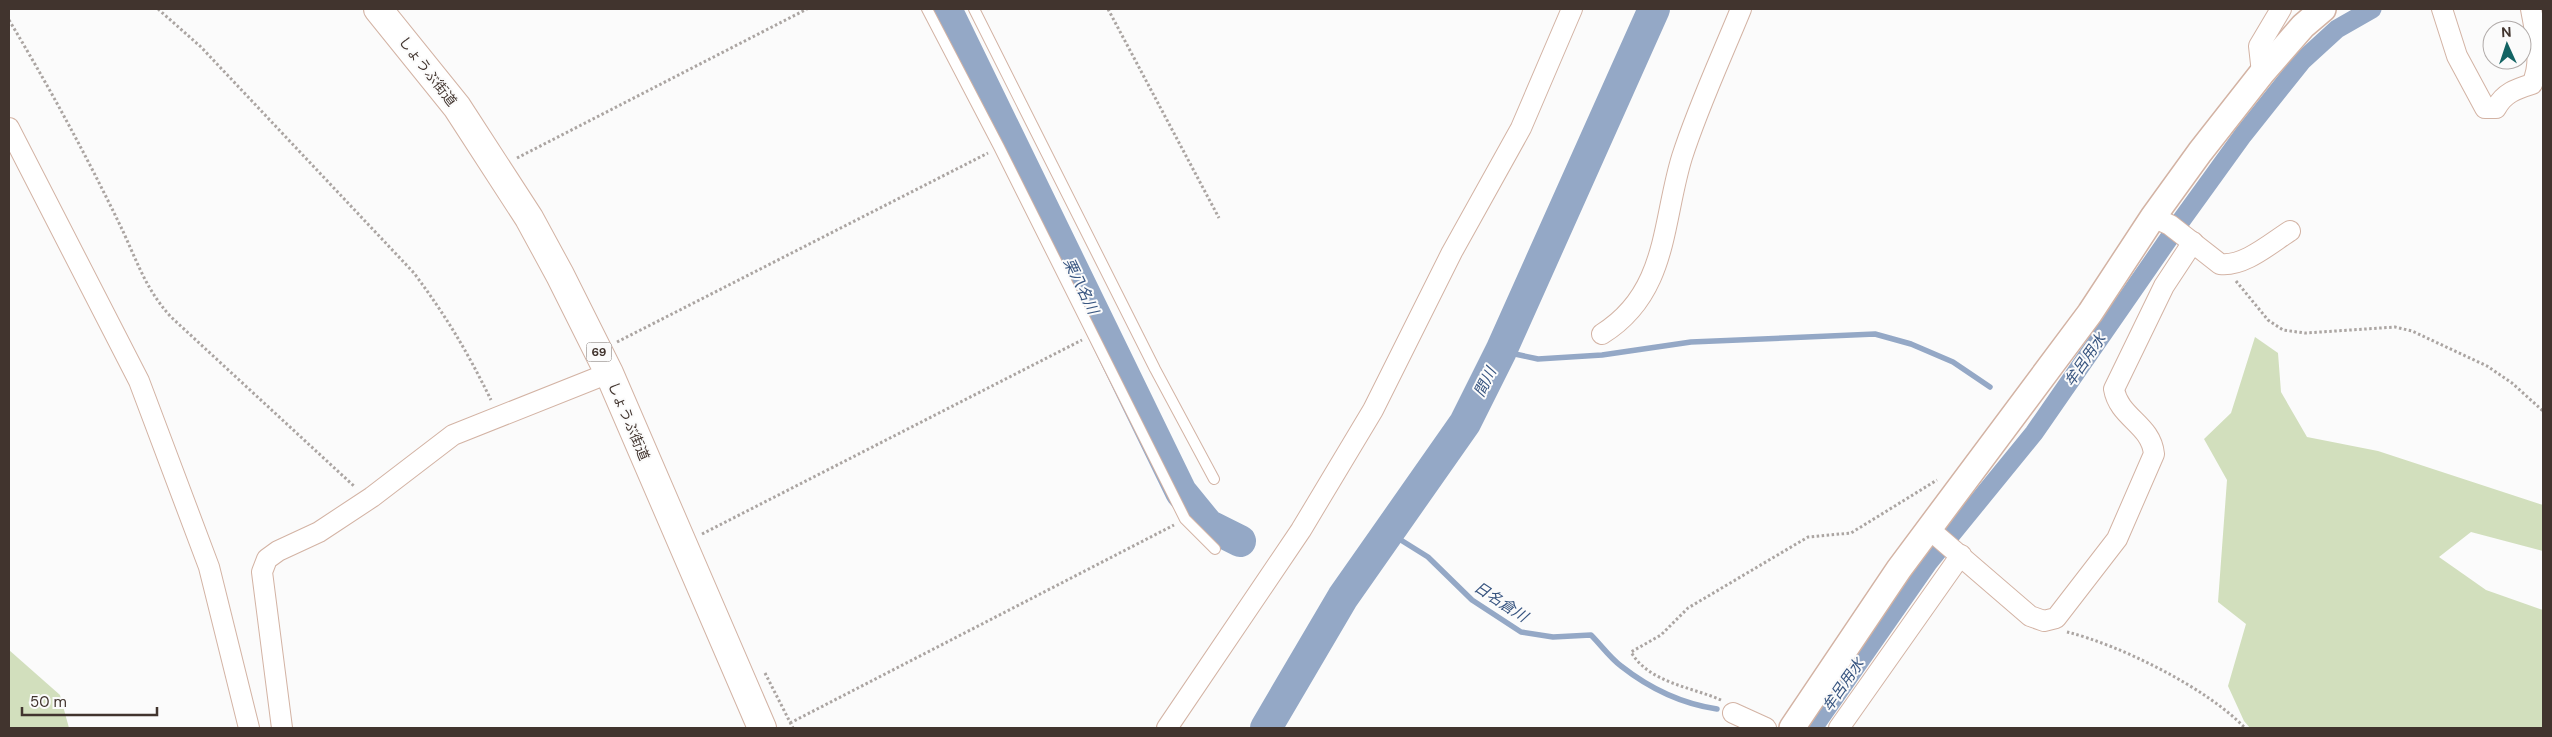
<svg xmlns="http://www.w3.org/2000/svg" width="2552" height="737" font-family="'DM Sans','Noto Sans JP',sans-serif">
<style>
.green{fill:#d2dfbd}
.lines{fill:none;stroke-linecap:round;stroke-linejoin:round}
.stream{stroke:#94a8c6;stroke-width:5.5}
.canal{stroke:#94a8c6;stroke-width:19}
.river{stroke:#94a8c6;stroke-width:32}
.service-casing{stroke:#d3b3a4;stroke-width:12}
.minor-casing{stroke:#d3b3a4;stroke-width:22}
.tertiary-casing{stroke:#d3b3a4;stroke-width:28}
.primary-casing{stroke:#d3b3a4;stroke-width:30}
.path{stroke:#aba5a2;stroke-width:3;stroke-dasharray:2.5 2.5;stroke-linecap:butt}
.service{stroke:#fff;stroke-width:10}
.minor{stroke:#fff;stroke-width:20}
.tertiary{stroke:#fff;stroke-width:25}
.primary{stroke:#fff;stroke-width:28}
.labels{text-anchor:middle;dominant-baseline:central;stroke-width:4;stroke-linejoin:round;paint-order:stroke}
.shield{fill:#fbfbfb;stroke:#79706c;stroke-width:1}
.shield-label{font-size:12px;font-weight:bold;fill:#41342e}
.street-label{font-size:14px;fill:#41342e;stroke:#fbfbfb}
.water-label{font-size:15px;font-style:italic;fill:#385580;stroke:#fbfbfb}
</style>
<rect width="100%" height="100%" fill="#fbfbfb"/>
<g class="green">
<path d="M 2255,337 L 2278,353 L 2281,392 L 2307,437 L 2378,451 L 2543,505 L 2543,551 L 2471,532 L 2439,557 L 2486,590 L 2543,610 L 2543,728 L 2250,728 L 2244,721 L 2228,686 L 2246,624 L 2218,602 L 2227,480 L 2204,439 L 2231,413 Z"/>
<path d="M 9,650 L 60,695 L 69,728 L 9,728 Z"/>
</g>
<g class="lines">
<g class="stream">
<path d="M 1501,351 L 1538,359 L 1602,355 L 1691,342 L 1875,334 L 1911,344 L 1953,362 L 1990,387"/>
<path d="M 1388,532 L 1428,557 L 1472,600 L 1521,632 L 1553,637 L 1591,635 C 1601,645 1610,658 1621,666 C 1649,688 1683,704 1717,709"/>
</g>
<path class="canal" d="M 1813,728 L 1928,563 L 2034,433 L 2183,218 L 2243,135 L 2302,61 L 2337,29 L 2372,9"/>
<g class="river">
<path d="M 946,9 L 1181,492 L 1208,525 L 1240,541"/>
<path d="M 1266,728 L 1343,597 L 1465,423 L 1501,351 L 1654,9"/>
</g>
<defs>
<g id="service">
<path d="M 927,9 L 999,147 L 1185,519 L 1215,549"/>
<path d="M 974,9 L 1155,369 L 1214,479"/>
</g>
<g id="minor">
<path d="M 2442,9 L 2457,56 L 2485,108 L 2496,108 C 2504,93 2516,89 2532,84 C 2543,62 2535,32 2531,9"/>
<path d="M 2262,73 L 2259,46 L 2281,9"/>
<path d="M 9,128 L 139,381 L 209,567 L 249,728"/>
<path d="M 2153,217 L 2170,225 L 2220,264 C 2244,267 2271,243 2290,231"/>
<path d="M 1602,334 C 1668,293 1662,222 1682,157 C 1698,107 1721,58 1741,9"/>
<path d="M 1929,529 L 2030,616 L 2044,621 L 2056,618 L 2117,539 L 2154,454 C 2151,424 2119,418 2114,389 L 2164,286 L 2193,242"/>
<path d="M 1733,713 L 1766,728"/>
<path d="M 282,728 L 262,572 L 267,559 L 278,551 L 319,532 L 372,497 L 453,435 L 609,373"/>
<path d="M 1167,728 L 1301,530 L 1373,410 L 1452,252 L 1521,128 L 1572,9"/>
<path d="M 1839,728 L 1961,555"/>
</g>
<path id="tertiary" d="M 1792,728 L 1899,569 L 2090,313 L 2153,217 L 2200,152 L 2262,73 L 2303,26 L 2323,9"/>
<path id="primary" d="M 378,9 L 457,107 L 529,218 L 560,275 L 609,373 L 762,728"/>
</defs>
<use href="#service" class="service-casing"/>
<use href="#minor" class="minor-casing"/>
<use href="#tertiary" class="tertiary-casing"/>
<use href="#primary" class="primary-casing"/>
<g class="path">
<path d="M 158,9 L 201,47 L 414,273 C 446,316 467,351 491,400"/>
<path d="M 1108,9 L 1219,218"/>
<path d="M 9,20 C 48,85 85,153 118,221 C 136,257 143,286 171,317 L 355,487"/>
<path d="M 517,158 L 807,9"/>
<path d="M 2236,281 L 2268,320 L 2283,330 L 2305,333 L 2395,327 L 2412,331 L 2487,366 L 2512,383 L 2543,411"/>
<path d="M 617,342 L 988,153"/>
<path d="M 702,534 L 1082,340"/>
<path d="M 2067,632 C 2120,645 2207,688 2245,728"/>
<path d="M 765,673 L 793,728"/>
<path d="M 1721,700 C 1692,687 1649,683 1631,652 L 1661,635 L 1688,608 L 1808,537 L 1851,533 L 1937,480"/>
<path d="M 790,723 L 1174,525"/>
</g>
<use href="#service" class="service"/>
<use href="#minor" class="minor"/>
<use href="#tertiary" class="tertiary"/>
<use href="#primary" class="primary"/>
</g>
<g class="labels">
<rect class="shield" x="586.5" y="342.5" width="25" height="19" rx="4"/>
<g class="shield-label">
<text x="599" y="352">69</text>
</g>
<g class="street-label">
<text transform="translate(428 71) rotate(52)">しょうぶ街道</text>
<text transform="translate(629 421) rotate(67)">しょうぶ街道</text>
</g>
<g class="water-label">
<text transform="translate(1081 286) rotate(64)">栗八名川</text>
<text transform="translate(2085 360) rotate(-55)">牟呂用水</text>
<text transform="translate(1485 382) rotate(-63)">間川</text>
<text transform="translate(1501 602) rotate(33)">日名倉川</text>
<text transform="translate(1843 685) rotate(-55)">牟呂用水</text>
</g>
</g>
<rect width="2552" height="737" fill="none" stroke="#41342e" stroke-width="20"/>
<g transform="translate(2507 45) rotate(357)"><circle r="24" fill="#fbfbfb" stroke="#b1aba9"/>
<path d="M0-4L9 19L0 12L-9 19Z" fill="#136363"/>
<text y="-8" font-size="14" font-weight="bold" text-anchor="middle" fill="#41342e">N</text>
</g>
<path d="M22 707v8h135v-8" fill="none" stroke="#41342e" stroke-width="2.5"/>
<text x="30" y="707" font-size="15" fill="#41342e" stroke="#fbfbfb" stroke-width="4" paint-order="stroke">50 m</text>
</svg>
